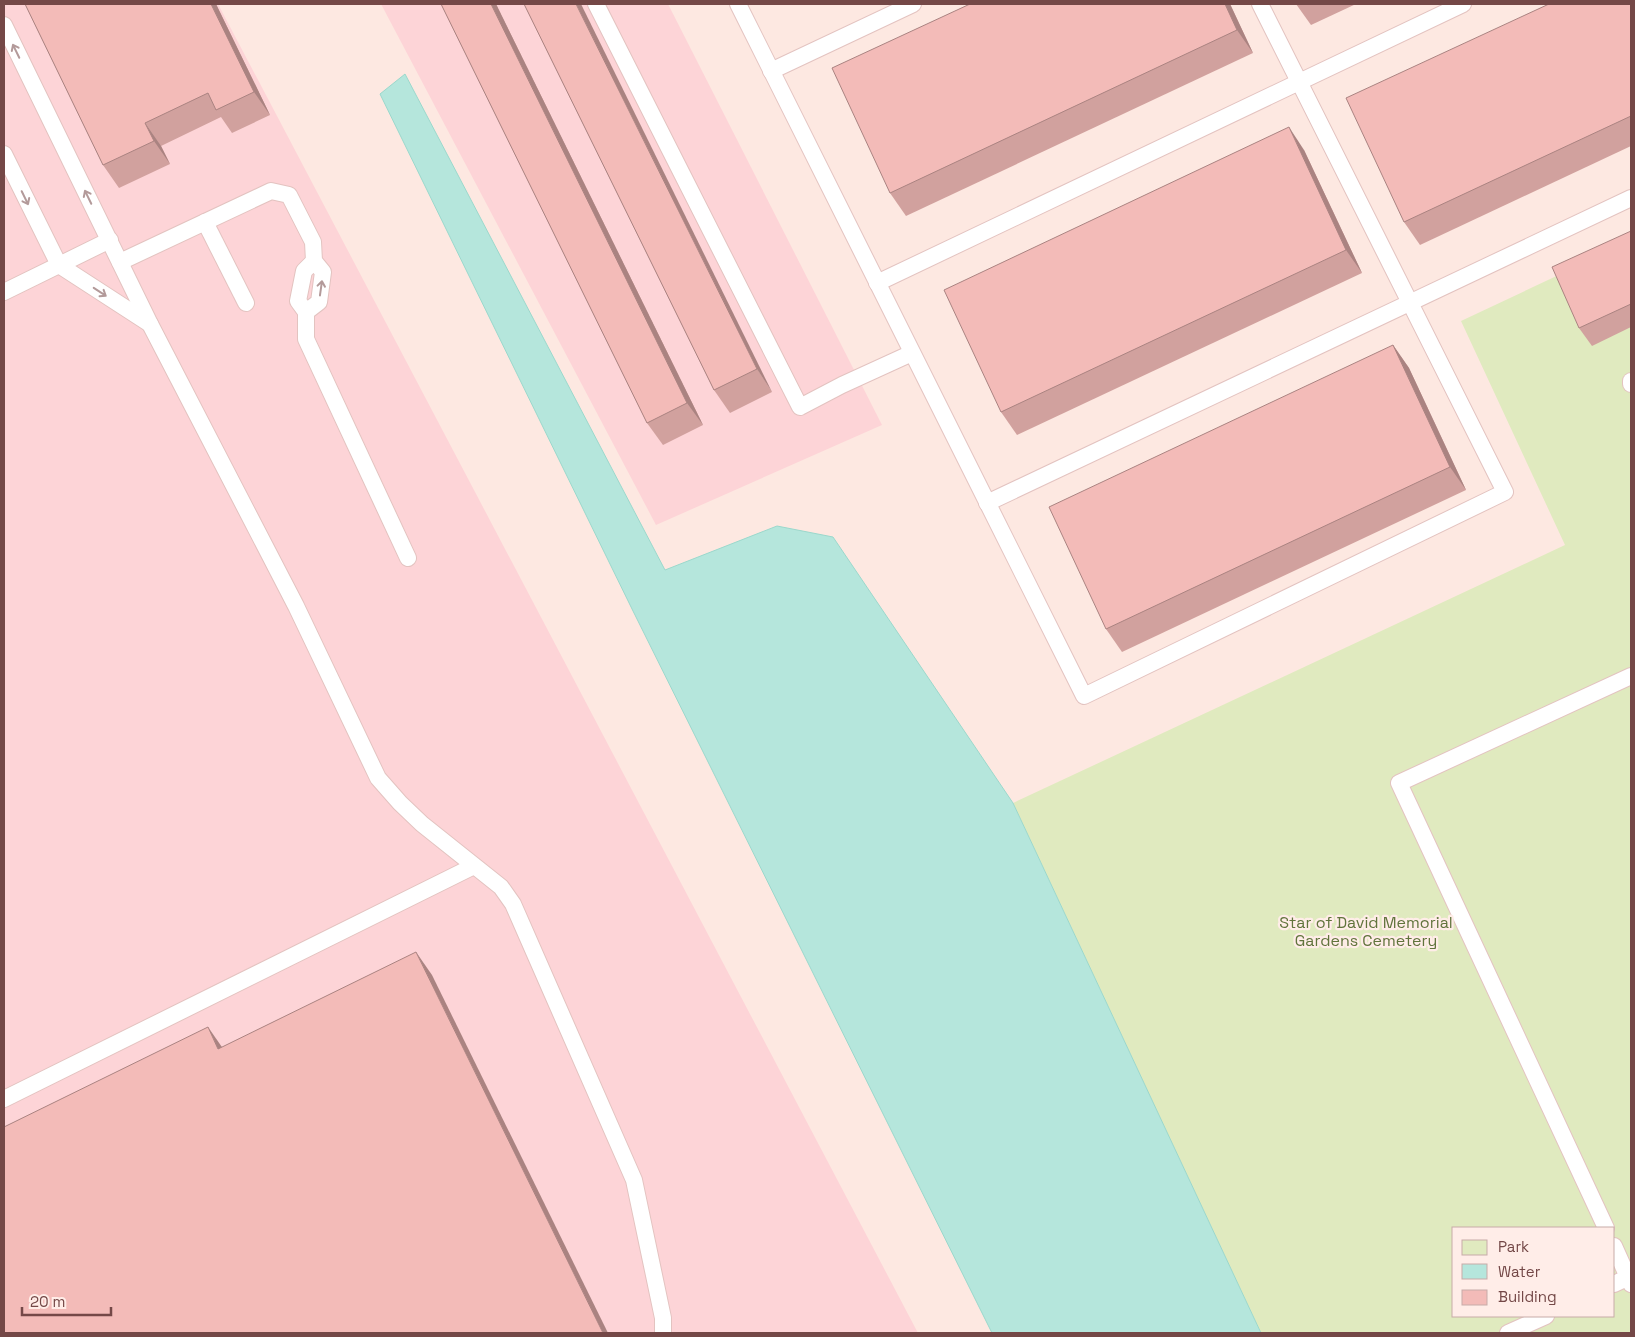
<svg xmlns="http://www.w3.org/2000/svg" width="1635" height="1337" font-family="'Space Grotesk',sans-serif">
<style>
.commercial{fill:#fdd4d7}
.green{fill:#e0eabf;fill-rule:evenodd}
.water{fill:#b5e6dc;stroke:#9bd8cc}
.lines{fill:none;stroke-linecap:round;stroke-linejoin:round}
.lane-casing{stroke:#e3c3c0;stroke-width:18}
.lane{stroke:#fff;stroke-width:16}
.wall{fill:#d1a19e}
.shaded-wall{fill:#aa8381}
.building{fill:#f3bbb8;stroke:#aa8381}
.oneway{stroke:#b39a9a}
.labels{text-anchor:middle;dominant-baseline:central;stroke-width:4.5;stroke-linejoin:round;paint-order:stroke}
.park-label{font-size:16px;fill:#61743c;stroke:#ffede8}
</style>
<rect width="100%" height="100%" fill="#fde8e1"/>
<g class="commercial">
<path d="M 4,4 L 218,4 L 918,1333 L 4,1333 Z"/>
<path d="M 381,4 L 668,4 L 882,425 L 656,525 Z"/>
</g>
<path class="green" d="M 1631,241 L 1631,1333 L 1261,1333 L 1013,803 L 1565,545 L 1461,321 ZM 1454,1228 L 1614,1228 L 1614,1316 L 1454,1316 Z"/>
<path class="water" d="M 405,74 L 665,570 L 777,526 L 833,537 L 1013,803 L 1261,1333 L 992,1333 L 633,611 L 380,94 Z"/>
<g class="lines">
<defs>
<g id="lane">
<path d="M 596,4 L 800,407 L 842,385 L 912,353"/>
<path d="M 738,4 L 1084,696 L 1505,492 L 1260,4"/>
<path d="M 4,25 L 150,324 L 296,606 L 378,778 L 400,803 L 422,824 L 501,887 L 513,904 L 634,1180 L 663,1318 L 663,1333"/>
<path d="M 771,71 L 913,4"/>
<path d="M 4,154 L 59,265 L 150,324"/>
<path d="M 205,222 L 246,303"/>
<path d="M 314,261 L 304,271 L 298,301 L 306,312 L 306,339 L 408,558"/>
<path d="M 120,262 L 271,191 L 289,195 L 313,242 L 314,261 L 323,272 L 319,302 L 306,312"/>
<path d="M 877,283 L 1463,4"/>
<path d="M 4,292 L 110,240"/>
<path d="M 1631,381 L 1631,384"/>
<path d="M 987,503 L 1631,198"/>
<path d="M 4,1099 L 474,866"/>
<path d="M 1606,1228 L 1399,783 L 1631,676"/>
<path d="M 1614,1246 L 1631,1284"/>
<path d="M 1614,1284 L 1631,1276"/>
<path d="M 1508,1333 L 1546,1316"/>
</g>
</defs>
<use href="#lane" class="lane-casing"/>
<use href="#lane" class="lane"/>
</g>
<g class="wall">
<path d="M 25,4 L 216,4 L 270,115 L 232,133 L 221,117 L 161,146 L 170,164 L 119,188 L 103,165 Z"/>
<path d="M 441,4 L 496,4 L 703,425 L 663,445 L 647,423 Z"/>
<path d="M 524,4 L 772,392 L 730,413 L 714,390 Z"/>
<path d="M 1230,4 L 1253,53 L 906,216 L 890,193 Z"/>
<path d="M 1296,4 L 1356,4 L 1311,25 Z"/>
<path d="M 1631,4 L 1631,146 L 1420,245 L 1404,222 Z"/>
<path d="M 1304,150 L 1362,273 L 1017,435 L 1001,412 Z"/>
<path d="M 1631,231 L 1631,327 L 1592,346 L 1579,328 Z"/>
<path d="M 1393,345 L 1409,368 L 1466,490 L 1122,652 L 1106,629 Z"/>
</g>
<g class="shaded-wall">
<path d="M 211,4 L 216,4 L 270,115 L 254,92 Z"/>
<path d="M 491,4 L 496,4 L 703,425 L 687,403 Z"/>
<path d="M 576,4 L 581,4 L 772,392 L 757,369 Z"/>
<path d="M 1225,4 L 1230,4 L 1253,53 L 1237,30 Z"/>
<path d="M 145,123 L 161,146 L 170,164 L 154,141 Z"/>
<path d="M 1289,127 L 1304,150 L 1362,273 L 1346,250 Z"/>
<path d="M 1393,345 L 1409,368 L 1466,490 L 1450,467 Z"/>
<path d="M 416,952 L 432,975 L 608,1333 L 603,1333 Z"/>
<path d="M 208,1027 L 224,1050 L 218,1049 Z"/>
</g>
<g class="building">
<path d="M 25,4 L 211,4 L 254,92 L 216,110 L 208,93 L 145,123 L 154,141 L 103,165 Z"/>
<path d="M 441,4 L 491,4 L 687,403 L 647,423 Z"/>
<path d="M 524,4 L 576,4 L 757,369 L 714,390 Z"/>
<path d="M 970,4 L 1225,4 L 1237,30 L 890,193 L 832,68 Z"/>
<path d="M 1549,4 L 1631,4 L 1631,116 L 1404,222 L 1346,98 Z"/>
<path d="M 1289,127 L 1346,250 L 1001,412 L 944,290 Z"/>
<path d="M 1631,231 L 1631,304 L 1579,328 L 1552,267 Z"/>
<path d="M 1393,345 L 1450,467 L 1106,629 L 1049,507 Z"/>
<path d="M 416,952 L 603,1333 L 4,1333 L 4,1127 L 208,1027 L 218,1049 Z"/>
</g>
<defs><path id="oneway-shaft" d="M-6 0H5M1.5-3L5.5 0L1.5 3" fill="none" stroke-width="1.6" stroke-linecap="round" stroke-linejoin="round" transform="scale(1.25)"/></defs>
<g class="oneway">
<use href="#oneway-shaft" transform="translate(16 51) rotate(-116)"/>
<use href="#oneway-shaft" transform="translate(88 197) rotate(-116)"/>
<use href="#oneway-shaft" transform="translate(25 198) rotate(64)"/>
<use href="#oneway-shaft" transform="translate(321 288) rotate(-82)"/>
<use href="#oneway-shaft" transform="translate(100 292) rotate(33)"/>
</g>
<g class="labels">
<g class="park-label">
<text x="1366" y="922">Star of David Memorial<tspan x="1366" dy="18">Gardens Cemetery</tspan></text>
</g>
</g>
<rect width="1635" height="1337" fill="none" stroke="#744847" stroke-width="10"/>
<rect x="1452" y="1227" width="162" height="90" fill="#ffede8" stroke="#c7aba8"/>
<rect x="1462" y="1240" width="25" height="15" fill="#e0eabf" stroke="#c7aba8"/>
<text x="1498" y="1252" font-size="15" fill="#744847">Park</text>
<rect x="1462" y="1264" width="25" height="15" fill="#b5e6dc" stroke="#c7aba8"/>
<text x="1498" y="1277" font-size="15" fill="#744847">Water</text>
<rect x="1462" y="1290" width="25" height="15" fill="#f3bbb8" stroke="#c7aba8"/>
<text x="1498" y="1302" font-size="15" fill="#744847">Building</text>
<path d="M22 1307v8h89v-8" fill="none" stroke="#744847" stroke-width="2.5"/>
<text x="30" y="1307" font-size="15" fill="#744847" stroke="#ffede8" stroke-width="4" paint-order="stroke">20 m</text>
</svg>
